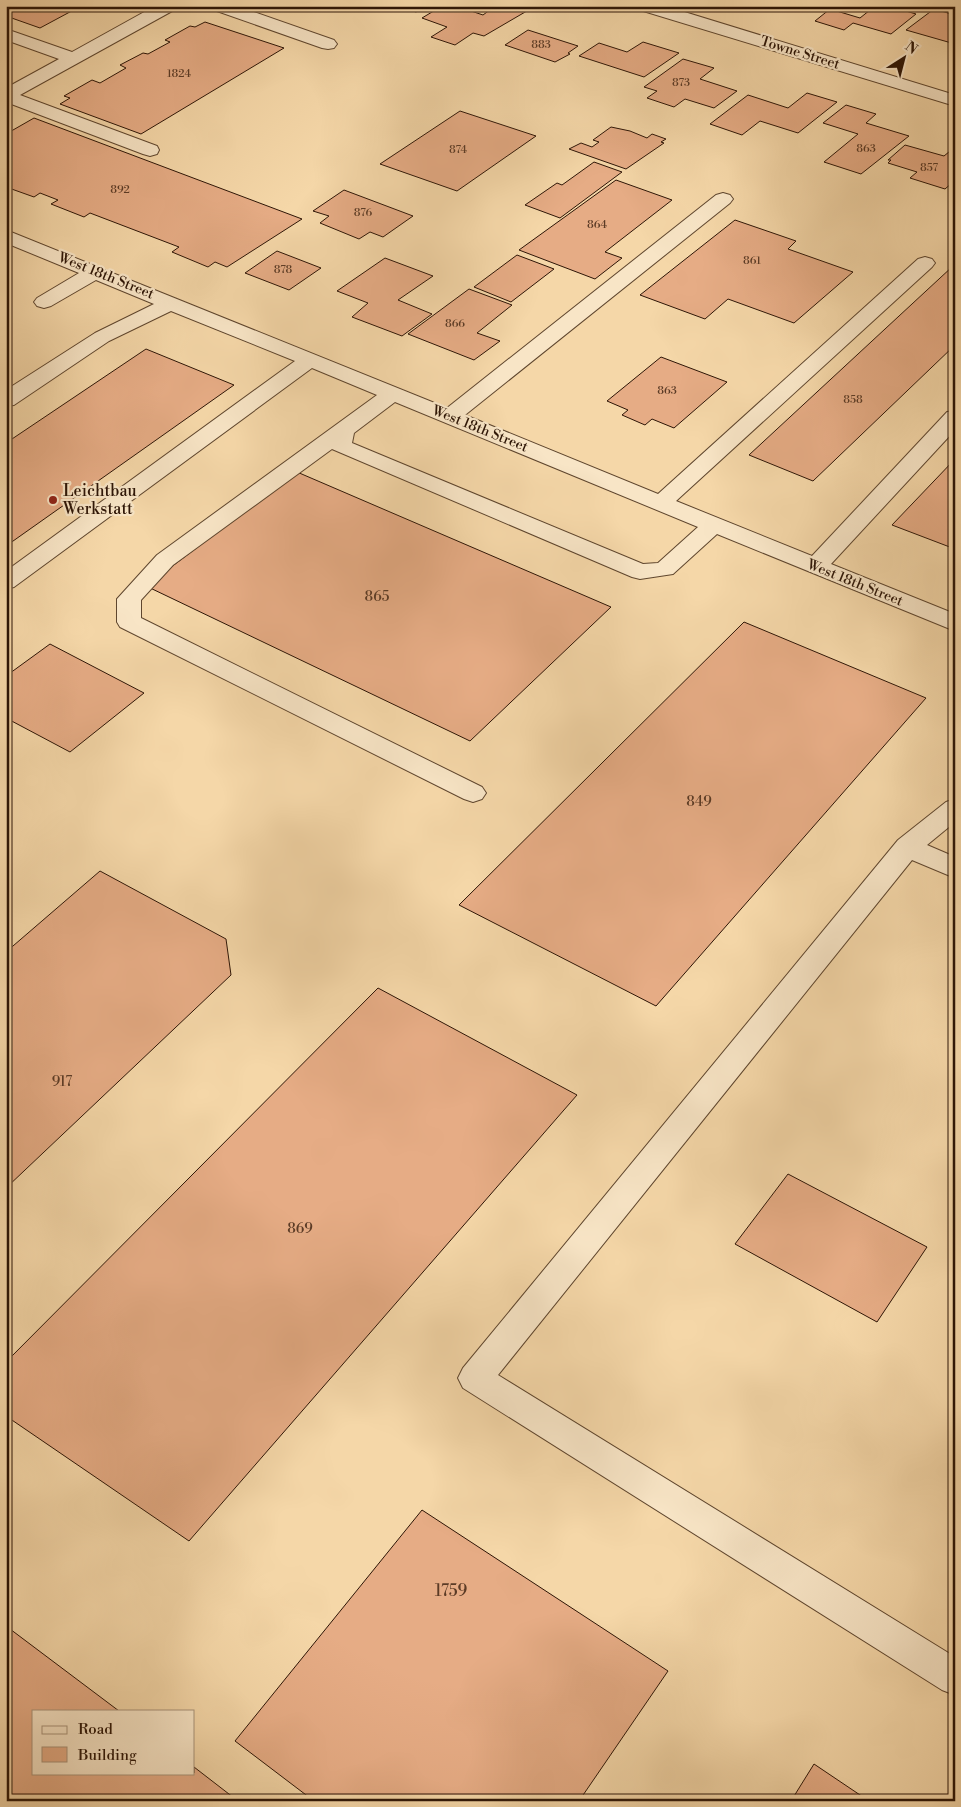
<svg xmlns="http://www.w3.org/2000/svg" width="961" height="1807" font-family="'Libre Bodoni',serif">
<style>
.building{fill:#e6ac85;stroke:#2d1506}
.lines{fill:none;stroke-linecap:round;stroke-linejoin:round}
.minor-casing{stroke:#5f462e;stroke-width:2}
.minor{fill:#f8e5c6;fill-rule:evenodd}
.poi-dot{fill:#8f2418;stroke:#f8e5c6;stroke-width:2}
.labels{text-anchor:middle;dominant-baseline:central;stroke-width:4.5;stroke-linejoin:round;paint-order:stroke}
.far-number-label{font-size:11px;fill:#5b3b26}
.far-street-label{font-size:14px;fill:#2d1506;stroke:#f8e5c6}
.number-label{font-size:14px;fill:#5b3b26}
.poi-label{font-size:16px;fill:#2d1506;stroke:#f8e5c6;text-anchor:start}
.near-number-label{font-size:16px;fill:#5b3b26}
</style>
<rect width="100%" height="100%" fill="#f5d7a8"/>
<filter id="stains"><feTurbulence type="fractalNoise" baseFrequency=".004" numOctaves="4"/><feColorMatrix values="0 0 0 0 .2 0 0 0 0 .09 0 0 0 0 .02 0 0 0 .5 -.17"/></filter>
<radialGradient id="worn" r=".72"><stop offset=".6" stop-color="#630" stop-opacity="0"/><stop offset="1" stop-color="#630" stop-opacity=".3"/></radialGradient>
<g class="building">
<path d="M 6,6 L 81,6 L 40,28 L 6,16 Z"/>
<path d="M 397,6 L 426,6 L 416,12 Z"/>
<path d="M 442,6 L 456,6 L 483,15 L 495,6 L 532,8 L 484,36 L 473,33 L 455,45 L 431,37 L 447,27 L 422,18 Z"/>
<path d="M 875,6 L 889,6 L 916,14 L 891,34 L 853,23 L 844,30 L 815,21 L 830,9 L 860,18 Z"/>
<path d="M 934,9 L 955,15 L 955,44 L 906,30 Z"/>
<path d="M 205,22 L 284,48 L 141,134 L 60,104 L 70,98 L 64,96 L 92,80 L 100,83 L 126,68 L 120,65 L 143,53 L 148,54 L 170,42 L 165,40 L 190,26 L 195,27 Z"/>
<path d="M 528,30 L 578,46 L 568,53 L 570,54 L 555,62 L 505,45 Z"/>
<path d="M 643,42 L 679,53 L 644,77 L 579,56 L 599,43 L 627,52 Z"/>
<path d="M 683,59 L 714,68 L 700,79 L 737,91 L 714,108 L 685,99 L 674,107 L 647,98 L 657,91 L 644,87 Z"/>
<path d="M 807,93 L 837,102 L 798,133 L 760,121 L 742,135 L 710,124 L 748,95 L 788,108 Z"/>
<path d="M 846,105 L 876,114 L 866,123 L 909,136 L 861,174 L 824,162 L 858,134 L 823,123 Z"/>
<path d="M 460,111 L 536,136 L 457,191 L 380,164 Z"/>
<path d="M 34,118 L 302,219 L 227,267 L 215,262 L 208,267 L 172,252 L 179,247 L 90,213 L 84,217 L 51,204 L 58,200 L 40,193 L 34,197 L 6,187 L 6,134 Z"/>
<path d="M 611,127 L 630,131 L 647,138 L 652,134 L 666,139 L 661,142 L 664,143 L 626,169 L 569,149 L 581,143 L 592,147 L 599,142 L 593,140 Z"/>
<path d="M 905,145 L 944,156 L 955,147 L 955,184 L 952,183 L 945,189 L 910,178 L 917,172 L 888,163 L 891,160 L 888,160 Z"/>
<path d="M 594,162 L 622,172 L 560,218 L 525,205 L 557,183 L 562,185 Z"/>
<path d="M 616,180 L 672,200 L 605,252 L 622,258 L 595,279 L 519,250 Z"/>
<path d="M 344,190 L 413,216 L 383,237 L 370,232 L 359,239 L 320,223 L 329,216 L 313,211 Z"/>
<path d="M 735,220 L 796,241 L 788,249 L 853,272 L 794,323 L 728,299 L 705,319 L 640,295 Z"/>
<path d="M 277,251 L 321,268 L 289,290 L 245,273 Z"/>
<path d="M 517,255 L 554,269 L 511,302 L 474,287 Z"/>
<path d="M 385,258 L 433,276 L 398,300 L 432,314 L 402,336 L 352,317 L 368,303 L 337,291 Z"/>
<path d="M 953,266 L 955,345 L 813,481 L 749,455 Z"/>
<path d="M 469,289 L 512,305 L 477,333 L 500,341 L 474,360 L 408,334 Z"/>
<path d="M 146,349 L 234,385 L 6,546 L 6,443 Z"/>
<path d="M 661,357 L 727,382 L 674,428 L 652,419 L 645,425 L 622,415 L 628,410 L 607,401 Z"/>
<path d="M 955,459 L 955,549 L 892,525 Z"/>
<path d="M 297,472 L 611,607 L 470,741 L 146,586 Z"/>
<path d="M 744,622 L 926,698 L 656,1006 L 459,905 Z"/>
<path d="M 50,644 L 144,693 L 70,752 L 6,718 L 6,676 Z"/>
<path d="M 100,871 L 226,939 L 231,975 L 6,1188 L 6,952 Z"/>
<path d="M 378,988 L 577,1095 L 189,1541 L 6,1416 L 6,1362 Z"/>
<path d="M 788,1174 L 927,1247 L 877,1322 L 735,1244 Z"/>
<path d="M 422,1510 L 668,1671 L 579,1801 L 314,1801 L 235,1741 Z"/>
<path d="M 6,1626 L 119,1711 L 34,1711 L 34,1773 L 194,1773 L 194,1767 L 238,1801 L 6,1801 Z"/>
<path d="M 814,1764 L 869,1801 L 791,1801 Z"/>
</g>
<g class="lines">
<defs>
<g id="minor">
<path d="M 155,6 L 176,6 L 174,10 L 20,95 L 157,146 L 159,150 L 157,154 L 150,156 L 143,154 L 6,102 L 6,88 L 59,59 L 6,40 L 6,29 L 72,52 Z"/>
<path d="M 212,6 L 237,6 L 334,40 L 337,44 L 334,48 L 328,49 L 322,48 L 214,10 Z"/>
<path d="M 638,6 L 665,6 L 955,95 L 955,106 L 640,10 Z"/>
<path d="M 723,193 L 730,195 L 733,199 L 730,203 L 465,415 L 658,494 L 918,259 L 925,257 L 932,259 L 935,263 L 932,267 L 676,501 L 812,556 L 947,412 L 955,411 L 955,430 L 831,564 L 955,614 L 955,631 L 717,534 L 673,574 L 640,579 L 632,577 L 332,449 L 173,565 L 141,600 L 141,618 L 482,787 L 486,793 L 482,799 L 473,802 L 464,799 L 120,627 L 117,622 L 117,599 L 157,555 L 377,395 L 312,368 L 14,587 L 6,589 L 6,571 L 295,361 L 171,311 L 109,341 L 14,405 L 6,406 L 6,390 L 95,333 L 154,304 L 96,280 L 51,306 L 44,308 L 37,306 L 34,302 L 37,298 L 79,273 L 6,243 L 6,230 L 447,408 L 716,195 ZM 395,402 L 698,527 L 658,563 L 643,564 L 352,443 L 354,433 Z"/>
<path d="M 955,799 L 955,822 L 927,845 L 955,857 L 955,878 L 912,860 L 498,1375 L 955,1657 L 955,1695 L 942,1690 L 463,1388 L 458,1378 L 463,1368 L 898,840 L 946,802 Z"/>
</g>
</defs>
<use href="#minor" class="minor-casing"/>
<use href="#minor" class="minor"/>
</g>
<circle class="poi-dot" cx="53" cy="500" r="5"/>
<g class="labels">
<g class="far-number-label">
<text x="541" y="45">883</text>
<text x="179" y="74">1824</text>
<text x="681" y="83">873</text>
<text x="866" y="149">863</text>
<text x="458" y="150">874</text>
<text x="929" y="168">857</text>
<text x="120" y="190">892</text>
<text x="363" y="213">876</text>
<text x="597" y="225">864</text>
<text x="752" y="261">861</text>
<text x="283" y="270">878</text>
<text x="455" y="324">866</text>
<text x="667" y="391">863</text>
<text x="853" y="400">858</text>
</g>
<g class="far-street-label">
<text transform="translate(800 53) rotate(17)">Towne Street</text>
<text transform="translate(106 276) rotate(22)">West 18th Street</text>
<text transform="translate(480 429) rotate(22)">West 18th Street</text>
<text transform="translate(855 583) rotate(22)">West 18th Street</text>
</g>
<g class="number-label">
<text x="377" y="597">865</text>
<text x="699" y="802">849</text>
<text x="62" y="1082">917</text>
<text x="300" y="1229">869</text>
</g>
<g class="poi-label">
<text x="63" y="491">Leichtbau<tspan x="63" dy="18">Werkstatt</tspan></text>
</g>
<g class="near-number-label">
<text x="451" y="1591">1759</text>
</g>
</g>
<rect width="961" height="1807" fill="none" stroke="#f5d7a8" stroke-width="25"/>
<rect x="8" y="8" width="946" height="1792" fill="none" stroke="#2d1506" stroke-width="2.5"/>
<rect x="12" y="12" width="936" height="1782" fill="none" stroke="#2d1506"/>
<rect x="32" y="1710" width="162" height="65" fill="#f8e5c6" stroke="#a79279"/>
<rect x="42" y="1726" width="25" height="8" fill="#f8e5c6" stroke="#a79279"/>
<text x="78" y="1734" font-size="15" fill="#2d1506">Road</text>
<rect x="42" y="1747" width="25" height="15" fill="#e6ac85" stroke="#a79279"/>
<text x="78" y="1760" font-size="15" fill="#2d1506">Building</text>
<g transform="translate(904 58) rotate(36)" stroke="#f8e5c6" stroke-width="4" paint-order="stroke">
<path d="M0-4L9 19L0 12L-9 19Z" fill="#2d1506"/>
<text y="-8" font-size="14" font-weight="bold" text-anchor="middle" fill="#2d1506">N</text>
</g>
<rect width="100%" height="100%" filter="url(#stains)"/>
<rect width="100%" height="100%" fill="url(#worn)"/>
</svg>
